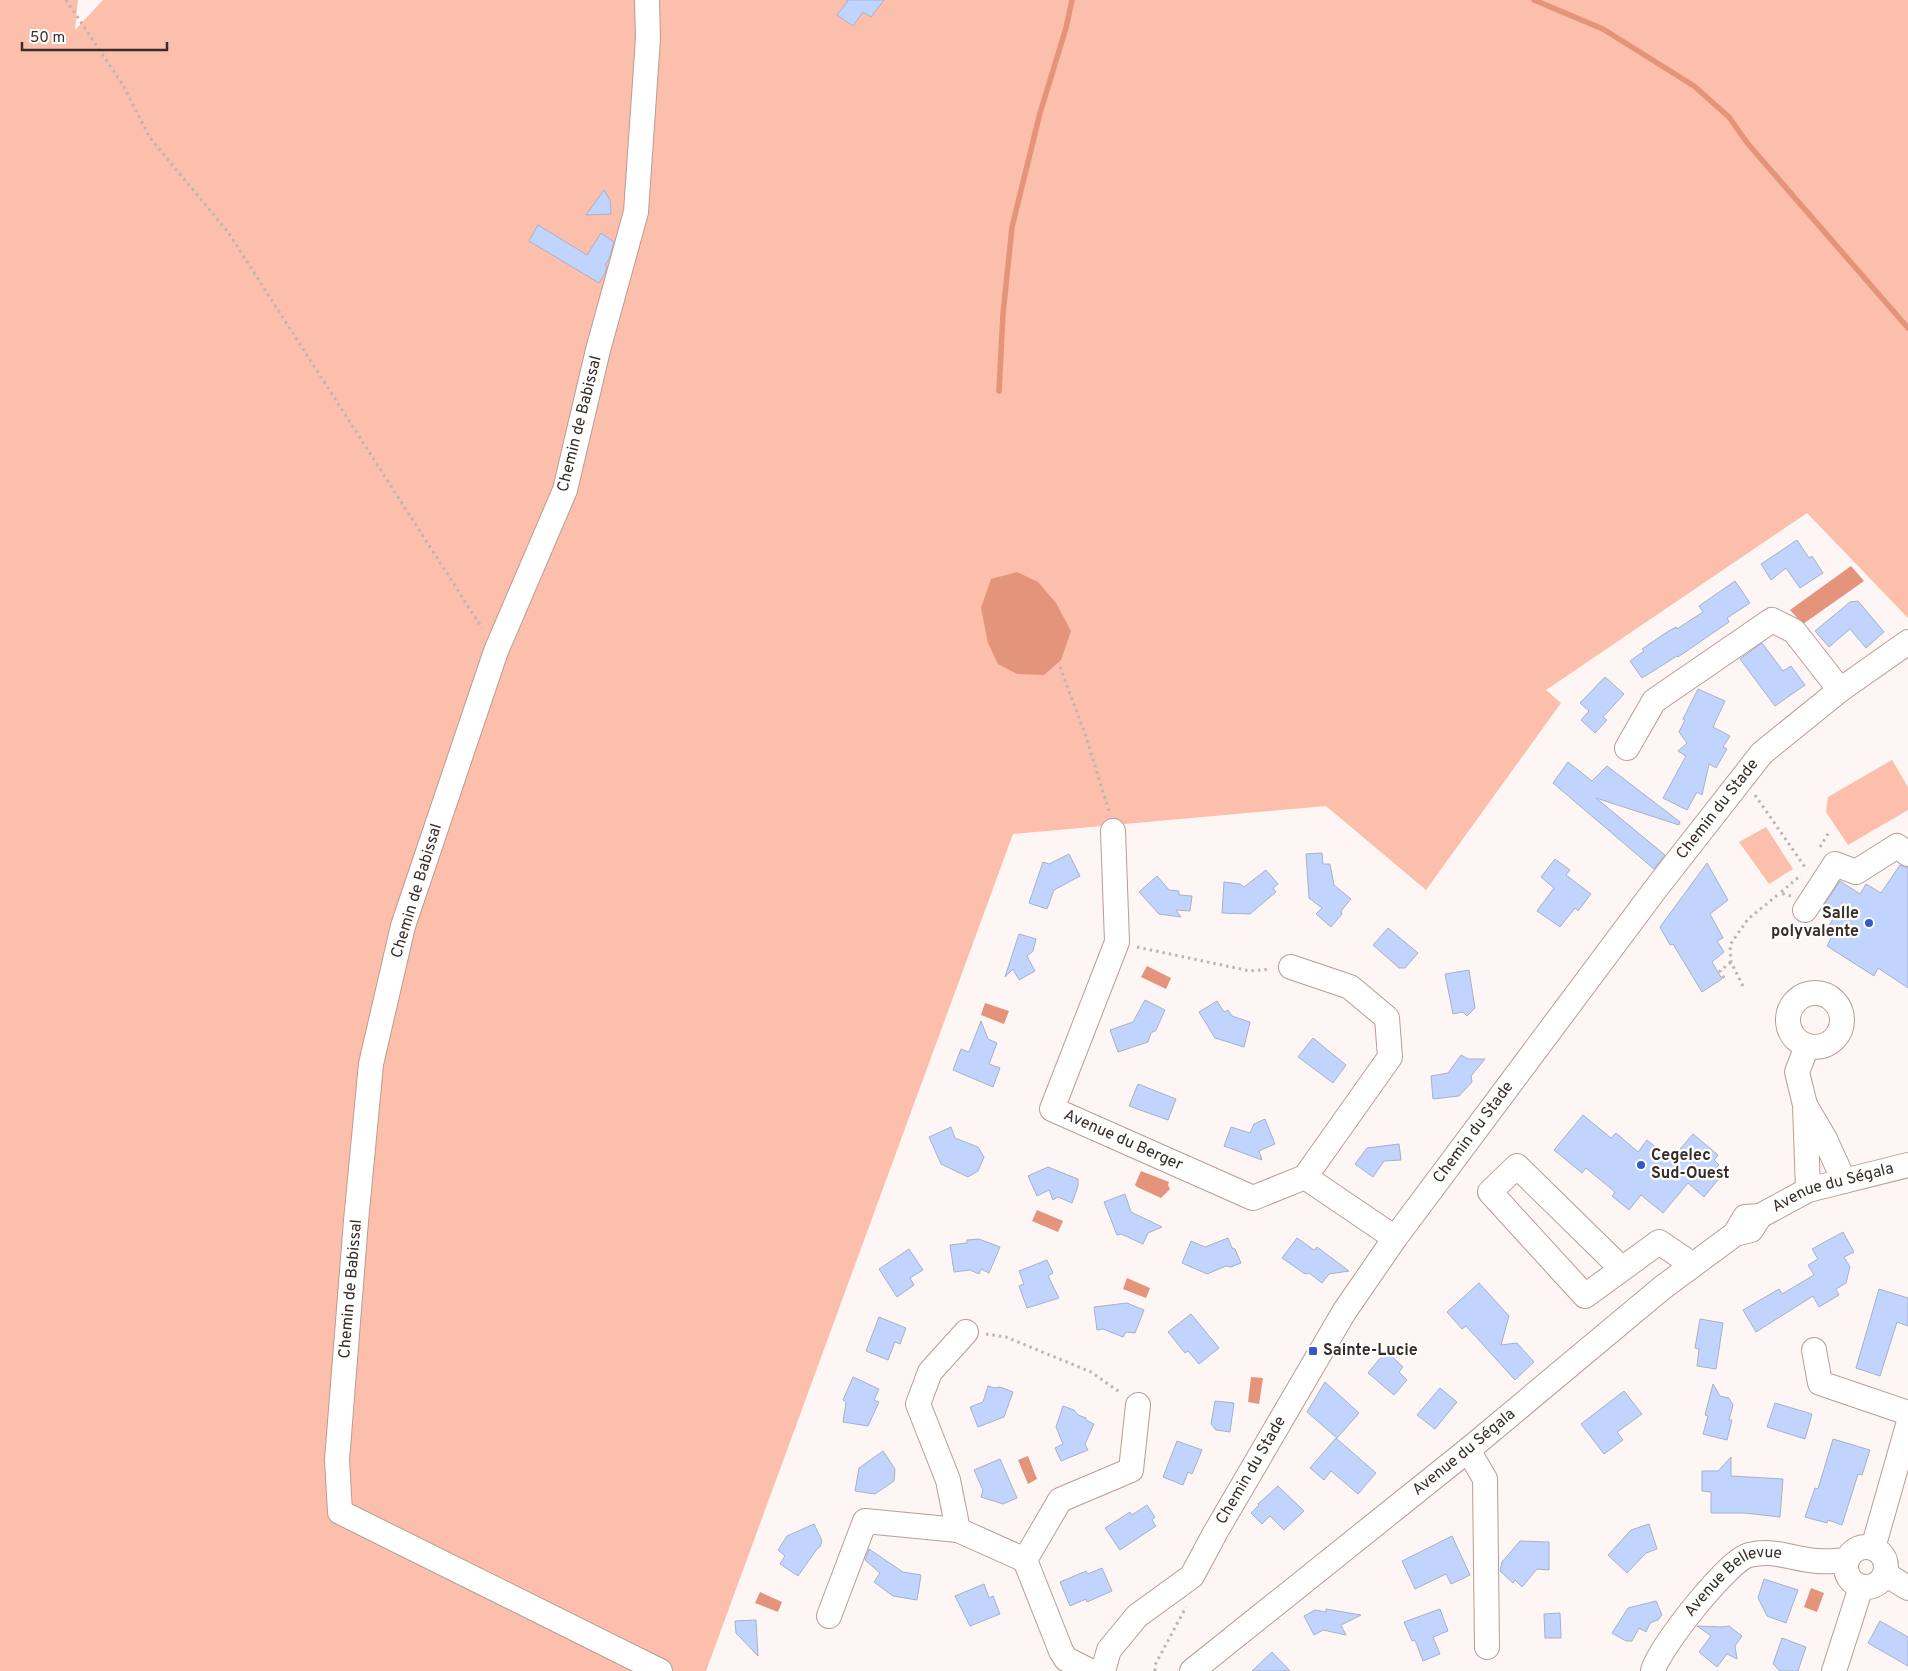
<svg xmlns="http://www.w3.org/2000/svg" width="1908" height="1671" font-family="Overpass,sans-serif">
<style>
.green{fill:#fcbfab}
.water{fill:#e3947a}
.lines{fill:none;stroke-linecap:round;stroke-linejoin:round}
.stream{stroke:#e3947a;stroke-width:5.5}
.building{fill:#c1d4fd;stroke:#a6b1cb}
.minor-casing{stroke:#bb9c92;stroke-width:26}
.path{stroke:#bdb5b2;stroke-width:3;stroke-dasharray:2.5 4;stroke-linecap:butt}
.minor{stroke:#fff;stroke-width:24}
.poi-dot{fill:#3459ca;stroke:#fff;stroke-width:2}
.labels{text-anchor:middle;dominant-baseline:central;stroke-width:4.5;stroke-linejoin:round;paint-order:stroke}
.street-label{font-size:16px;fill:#382c28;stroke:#fff}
.poi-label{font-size:16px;font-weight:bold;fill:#382c28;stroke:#fff;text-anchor:start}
</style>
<rect width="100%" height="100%" fill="#fdf6f4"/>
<g class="green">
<path d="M 0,0 L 78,0 L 75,30 L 103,0 L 1908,0 L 1908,618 L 1807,513 L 1546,690 L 1561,703 L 1426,890 L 1326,806 L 1013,834 L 706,1671 L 0,1671 Z"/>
<path d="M 1892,760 L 1908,787 L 1908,810 L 1848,845 L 1826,812 L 1828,797 Z"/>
<path d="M 1766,827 L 1793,869 L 1769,884 L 1739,842 Z"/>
</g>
<g class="water">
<path d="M 1851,566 L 1864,581 L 1803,624 L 1790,610 Z"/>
<path d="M 1017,572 L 1038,582 L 1056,603 L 1071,631 L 1061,660 L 1044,675 L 1017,674 L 998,664 L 988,643 L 981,608 L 991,579 Z"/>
<path d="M 1147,966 L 1171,978 L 1166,989 L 1141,977 Z"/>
<path d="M 985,1003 L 1009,1011 L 1004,1024 L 981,1015 Z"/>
<path d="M 1141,1171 L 1169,1182 L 1168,1185 L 1170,1189 L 1161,1198 L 1137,1187 L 1135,1185 Z"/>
<path d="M 1037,1210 L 1063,1221 L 1058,1232 L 1032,1221 Z"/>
<path d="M 1127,1278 L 1150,1288 L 1146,1298 L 1123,1289 Z"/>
<path d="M 1251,1377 L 1263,1378 L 1259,1404 L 1248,1402 Z"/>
<path d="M 1028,1456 L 1037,1479 L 1028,1484 L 1018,1460 Z"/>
<path d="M 1811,1588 L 1824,1593 L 1817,1612 L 1804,1607 Z"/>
<path d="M 760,1592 L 782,1602 L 778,1612 L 755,1603 Z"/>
</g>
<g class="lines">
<g class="stream">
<path d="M 1534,0 L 1603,29 L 1694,86 L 1729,117 L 1748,144 L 1908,328"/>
<path d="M 999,391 L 1003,314 L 1012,227 L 1040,113 L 1066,28 L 1072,0"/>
</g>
</g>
<g class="building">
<path d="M 846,0 L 884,0 L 871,17 L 863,12 L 853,26 L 837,15 L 848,1 Z"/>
<path d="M 604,190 L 610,200 L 611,214 L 586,215 Z"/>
<path d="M 538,225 L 587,255 L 601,233 L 614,242 L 609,259 L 605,265 L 607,266 L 605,273 L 599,283 L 529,241 Z"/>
<path d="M 1797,540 L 1809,558 L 1812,556 L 1823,573 L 1800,588 L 1786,568 L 1771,580 L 1761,564 Z"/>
<path d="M 1735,581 L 1750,603 L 1727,618 L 1729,622 L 1678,657 L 1677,656 L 1642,678 L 1630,661 L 1644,651 L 1642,649 L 1667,632 L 1676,627 L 1677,629 L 1703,612 L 1699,606 Z"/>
<path d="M 1858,601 L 1884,632 L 1866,648 L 1850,629 L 1829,647 L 1815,631 L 1850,602 Z"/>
<path d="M 1762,643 L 1783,671 L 1791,666 L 1805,685 L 1775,706 L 1740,659 Z"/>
<path d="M 1605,677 L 1624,694 L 1603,717 L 1607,720 L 1595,733 L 1581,720 L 1589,711 L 1580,703 Z"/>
<path d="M 1698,689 L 1725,701 L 1713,727 L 1730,736 L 1723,747 L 1727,749 L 1716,768 L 1709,764 L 1702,795 L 1697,792 L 1687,810 L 1663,798 L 1686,756 L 1678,751 L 1687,743 L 1679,732 L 1685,720 L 1683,719 Z"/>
<path d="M 1568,762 L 1592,781 L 1607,766 L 1680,822 L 1679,825 L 1596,798 L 1665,855 L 1654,869 L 1553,783 Z"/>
<path d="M 1322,853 L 1323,864 L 1330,864 L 1334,885 L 1351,899 L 1341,911 L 1342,914 L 1331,927 L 1316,914 L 1322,908 L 1309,898 L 1306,854 Z"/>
<path d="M 1069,854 L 1080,876 L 1054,890 L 1047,909 L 1029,903 L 1043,862 L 1049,864 Z"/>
<path d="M 1555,859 L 1570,870 L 1566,875 L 1591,894 L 1578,911 L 1575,908 L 1560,927 L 1537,911 L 1554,888 L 1541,877 Z"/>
<path d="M 1707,863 L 1728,900 L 1710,914 L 1723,938 L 1717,941 L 1724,952 L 1712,962 L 1722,979 L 1702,992 L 1673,944 L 1670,945 L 1660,927 Z"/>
<path d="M 1900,865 L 1908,868 L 1908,988 L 1878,968 L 1874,976 L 1827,946 L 1831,938 L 1824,933 L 1837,913 L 1824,905 L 1840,881 L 1860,894 L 1866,884 L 1881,893 Z"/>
<path d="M 1266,870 L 1278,884 L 1273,888 L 1276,892 L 1250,914 L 1222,913 L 1224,882 L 1240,884 L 1244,887 Z"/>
<path d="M 1157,876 L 1169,890 L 1179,891 L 1179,895 L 1192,896 L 1190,911 L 1176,910 L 1181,917 L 1159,914 L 1139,892 Z"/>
<path d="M 1388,928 L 1418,953 L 1405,968 L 1399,968 L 1373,945 Z"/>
<path d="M 1019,934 L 1036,939 L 1033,951 L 1027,956 L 1035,971 L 1019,980 L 1013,969 L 1005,977 Z"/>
<path d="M 1469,970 L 1475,1008 L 1467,1016 L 1463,1012 L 1453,1014 L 1445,974 Z"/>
<path d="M 1145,1000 L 1165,1010 L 1156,1030 L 1151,1033 L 1148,1042 L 1118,1052 L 1110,1030 L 1133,1022 Z"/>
<path d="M 1217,1001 L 1224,1012 L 1228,1010 L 1232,1016 L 1250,1022 L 1244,1047 L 1215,1038 L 1199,1012 Z"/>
<path d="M 981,1021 L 988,1039 L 997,1043 L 989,1064 L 1000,1068 L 993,1087 L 953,1070 L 961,1049 L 969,1052 Z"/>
<path d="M 1313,1038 L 1346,1065 L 1333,1083 L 1298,1057 Z"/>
<path d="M 1461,1055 L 1468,1059 L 1485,1059 L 1471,1076 L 1472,1082 L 1459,1096 L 1433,1099 L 1431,1076 L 1448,1073 Z"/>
<path d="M 1138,1084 L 1176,1099 L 1168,1120 L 1129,1106 Z"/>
<path d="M 1583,1115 L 1611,1138 L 1616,1133 L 1638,1152 L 1647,1140 L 1671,1160 L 1693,1134 L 1718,1155 L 1714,1160 L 1719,1165 L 1714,1171 L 1720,1177 L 1704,1197 L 1688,1183 L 1663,1213 L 1641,1195 L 1629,1210 L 1612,1196 L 1615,1192 L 1586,1168 L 1582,1173 L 1554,1150 Z"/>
<path d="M 1265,1119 L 1275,1144 L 1259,1151 L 1262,1160 L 1224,1146 L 1231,1127 L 1250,1133 L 1254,1124 Z"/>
<path d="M 951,1127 L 955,1138 L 978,1147 L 984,1157 L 978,1171 L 968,1177 L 941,1164 L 929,1137 Z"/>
<path d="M 1399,1144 L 1401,1160 L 1384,1161 L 1373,1177 L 1355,1164 L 1367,1148 Z"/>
<path d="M 1048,1167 L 1078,1179 L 1078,1186 L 1072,1203 L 1058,1197 L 1053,1200 L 1049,1190 L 1037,1196 L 1028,1176 Z"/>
<path d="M 1125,1194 L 1131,1212 L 1162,1227 L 1148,1233 L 1143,1244 L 1121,1234 L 1117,1235 L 1104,1202 Z"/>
<path d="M 1843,1232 L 1854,1252 L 1844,1257 L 1850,1267 L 1846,1283 L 1836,1289 L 1839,1295 L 1819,1307 L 1813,1296 L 1756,1332 L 1743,1310 L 1779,1289 L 1782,1294 L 1814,1275 L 1808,1265 L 1818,1259 L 1812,1249 Z"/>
<path d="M 1228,1238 L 1232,1248 L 1235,1249 L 1241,1263 L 1231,1267 L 1226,1266 L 1207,1274 L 1182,1263 L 1191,1241 L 1205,1247 Z"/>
<path d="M 1297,1238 L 1314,1250 L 1317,1247 L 1349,1271 L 1329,1274 L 1322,1283 L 1309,1273 L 1305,1274 L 1282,1258 Z"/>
<path d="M 979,1239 L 1000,1247 L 989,1273 L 981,1269 L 979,1274 L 970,1270 L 954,1272 L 950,1245 L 967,1243 L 967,1240 Z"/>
<path d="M 909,1249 L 923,1270 L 910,1278 L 914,1285 L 897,1297 L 879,1269 Z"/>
<path d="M 1047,1260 L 1053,1273 L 1048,1276 L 1059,1298 L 1027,1308 L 1019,1286 L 1024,1284 L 1019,1271 Z"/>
<path d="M 1479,1283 L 1509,1316 L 1501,1345 L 1517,1343 L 1534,1362 L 1515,1380 L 1466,1326 L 1462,1329 L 1447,1312 Z"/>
<path d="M 1879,1289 L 1908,1298 L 1908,1326 L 1897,1322 L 1880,1376 L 1856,1368 Z"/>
<path d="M 1127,1303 L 1144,1310 L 1135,1333 L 1126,1332 L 1123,1337 L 1103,1329 L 1097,1330 L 1094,1307 Z"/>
<path d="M 1191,1314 L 1219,1348 L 1199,1364 L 1188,1351 L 1185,1353 L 1168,1332 Z"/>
<path d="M 879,1317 L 906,1328 L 900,1344 L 895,1342 L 888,1360 L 866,1351 Z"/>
<path d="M 1700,1319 L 1723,1323 L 1716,1369 L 1697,1366 L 1699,1349 L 1695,1348 Z"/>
<path d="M 1386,1351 L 1403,1367 L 1399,1372 L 1407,1380 L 1394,1395 L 1368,1373 Z"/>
<path d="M 853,1377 L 879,1389 L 874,1400 L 879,1402 L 868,1426 L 843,1422 L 846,1402 L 843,1400 Z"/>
<path d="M 1325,1382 L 1359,1413 L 1337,1438 L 1307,1412 Z"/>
<path d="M 1713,1384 L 1720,1396 L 1729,1398 L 1733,1405 L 1729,1420 L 1732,1420 L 1727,1440 L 1703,1434 L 1708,1416 L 1705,1415 Z"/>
<path d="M 988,1386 L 995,1388 L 1000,1387 L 1013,1392 L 1004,1417 L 978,1427 L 970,1407 L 983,1402 Z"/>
<path d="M 1440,1388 L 1457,1402 L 1435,1429 L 1417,1415 Z"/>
<path d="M 1624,1391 L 1642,1414 L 1617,1432 L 1623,1440 L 1604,1454 L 1581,1424 Z"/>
<path d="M 1215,1401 L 1234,1403 L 1230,1432 L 1216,1430 L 1211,1424 Z"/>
<path d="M 1775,1403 L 1812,1414 L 1805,1439 L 1767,1427 Z"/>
<path d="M 1063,1406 L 1074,1410 L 1078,1415 L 1086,1418 L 1086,1420 L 1094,1424 L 1085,1444 L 1088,1450 L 1061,1461 L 1055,1448 L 1063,1444 L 1056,1427 Z"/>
<path d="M 1336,1438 L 1376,1473 L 1358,1494 L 1331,1471 L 1324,1480 L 1310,1468 Z"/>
<path d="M 1833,1439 L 1870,1450 L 1862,1475 L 1858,1474 L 1842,1525 L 1828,1520 L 1827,1523 L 1805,1517 L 1815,1488 L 1818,1489 Z"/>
<path d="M 1177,1441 L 1202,1450 L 1192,1474 L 1188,1472 L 1183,1485 L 1163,1477 Z"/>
<path d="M 883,1451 L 895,1469 L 894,1481 L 875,1494 L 855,1491 L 859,1468 Z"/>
<path d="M 1731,1457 L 1731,1476 L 1783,1479 L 1780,1517 L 1744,1513 L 1711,1513 L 1711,1492 L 1702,1491 L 1702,1471 L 1718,1471 Z"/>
<path d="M 1000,1459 L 1017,1498 L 1003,1504 L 981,1497 L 983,1490 L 974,1470 Z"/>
<path d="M 1278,1486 L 1304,1511 L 1284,1530 L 1270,1516 L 1262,1524 L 1251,1513 L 1259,1505 L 1258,1504 Z"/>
<path d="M 1147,1505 L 1155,1517 L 1152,1520 L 1156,1526 L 1120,1550 L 1105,1528 L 1130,1512 L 1132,1515 Z"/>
<path d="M 814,1524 L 822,1541 L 820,1547 L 817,1549 L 798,1576 L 780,1564 L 785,1556 L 778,1550 L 787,1536 Z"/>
<path d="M 1649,1524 L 1657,1549 L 1646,1553 L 1627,1573 L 1608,1555 L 1631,1530 Z"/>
<path d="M 1452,1536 L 1470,1575 L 1451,1584 L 1446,1574 L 1415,1589 L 1402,1561 Z"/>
<path d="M 1520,1541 L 1549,1542 L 1549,1570 L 1537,1569 L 1522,1587 L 1515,1580 L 1513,1583 L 1500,1571 L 1502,1562 Z"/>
<path d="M 869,1549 L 903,1572 L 921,1575 L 917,1600 L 893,1596 L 874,1582 L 880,1573 L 865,1560 Z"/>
<path d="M 1102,1568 L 1112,1591 L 1087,1602 L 1086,1599 L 1070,1606 L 1060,1582 L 1086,1571 L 1088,1574 Z"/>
<path d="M 1764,1579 L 1798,1590 L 1786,1623 L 1767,1616 L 1758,1598 Z"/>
<path d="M 984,1584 L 989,1598 L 993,1596 L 1000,1614 L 970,1626 L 955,1596 Z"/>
<path d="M 1656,1601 L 1662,1615 L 1658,1620 L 1650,1623 L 1646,1632 L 1639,1628 L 1632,1641 L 1626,1641 L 1612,1633 L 1628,1608 Z"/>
<path d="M 1326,1609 L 1361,1615 L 1341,1625 L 1346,1635 L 1323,1630 L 1314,1635 L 1304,1616 L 1315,1610 L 1326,1612 Z"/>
<path d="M 1440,1609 L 1448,1631 L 1433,1637 L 1440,1654 L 1423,1661 L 1415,1640 L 1412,1641 L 1404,1622 Z"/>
<path d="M 1560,1613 L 1561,1638 L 1545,1638 L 1544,1614 Z"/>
<path d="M 756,1620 L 758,1656 L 736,1633 L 735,1621 Z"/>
<path d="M 1880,1621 L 1908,1637 L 1908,1666 L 1868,1643 Z"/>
<path d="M 1697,1626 L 1722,1627 L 1729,1626 L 1742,1636 L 1735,1646 L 1737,1659 L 1727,1654 L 1717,1667 L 1699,1652 L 1711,1636 Z"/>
<path d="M 1782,1638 L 1806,1647 L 1798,1671 L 1780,1671 L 1773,1664 Z"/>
<path d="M 1272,1652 L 1290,1671 L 1252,1671 Z"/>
</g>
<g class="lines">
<defs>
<g id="minor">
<path d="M 647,0 L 648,38 L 636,212 L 598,350 L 565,490 L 496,651 L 403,926 L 371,1064 L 356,1221 L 337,1460 L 340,1512 L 660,1671"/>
<path d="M 1627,748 L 1654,701 L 1772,620 L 1794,631 L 1840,690"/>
<path id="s1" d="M 1113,831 L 1117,942 L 1052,1109 L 1253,1198 L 1305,1177 L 1395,1238"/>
<path d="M 1805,910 L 1835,864 L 1856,872 L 1897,846 L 1908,854"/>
<path d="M 1291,967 L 1350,987 L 1387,1018 L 1390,1057 L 1305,1177"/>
<circle cx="1815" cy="1020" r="27"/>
<path d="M 1805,1105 L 1797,1072 L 1807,1046"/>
<path d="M 1808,1190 L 1805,1105 L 1825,1139 L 1844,1181"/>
<path id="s2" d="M 1760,1216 L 1808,1190 L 1908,1165"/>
<path d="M 1622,1269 L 1517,1166 L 1490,1192 L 1585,1296 L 1659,1242 L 1693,1265"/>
<path d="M 966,1332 L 930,1372 L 918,1404 L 948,1480 L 958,1530 L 1025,1560"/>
<path d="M 1814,1350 L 1820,1383 L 1908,1413"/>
<path d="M 1468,1450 L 1485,1479 L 1487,1647"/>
<circle cx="1866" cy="1567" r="20"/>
<path d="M 1873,1548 L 1908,1425"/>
<path d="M 1885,1574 L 1908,1588"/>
<path d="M 829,1616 L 865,1521 L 958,1530"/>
<path d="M 1090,1671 L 1066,1659 L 1061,1651 L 1025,1560 L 1060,1500 L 1131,1470 L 1138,1405"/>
<path id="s3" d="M 1103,1671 L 1109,1650 L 1137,1616 L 1192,1576 L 1215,1533 L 1344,1312 L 1395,1238 L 1657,887 L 1762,753 L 1840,690 L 1908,642"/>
<path id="s4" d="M 1192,1671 L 1468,1450 L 1662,1288 L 1735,1234 L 1751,1230 L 1760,1216 L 1745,1217 L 1735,1234"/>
<path id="s5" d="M 1653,1671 C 1657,1650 1729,1559 1749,1555 C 1776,1549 1791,1559 1817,1561 C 1827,1562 1837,1561 1847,1560"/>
<path d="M 1834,1671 L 1861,1587"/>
</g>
</defs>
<use href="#minor" class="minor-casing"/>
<g class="path">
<path d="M 66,0 L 123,85 L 150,138 L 228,232 L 482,628"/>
<path d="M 1060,667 L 1085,734 L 1109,811"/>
<path d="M 1755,795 L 1807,870"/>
<path d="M 1820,847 L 1829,832"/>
<path d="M 1791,896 L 1780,893 L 1801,875"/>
<path d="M 1137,947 L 1250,971 L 1271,969"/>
<path d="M 1724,978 L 1720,971 L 1731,962"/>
<path d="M 1743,986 L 1731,962 L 1730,945 L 1748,919 L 1780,893"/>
<path d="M 986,1334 L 1006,1337 L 1091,1372 L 1121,1393"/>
<path d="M 1155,1671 L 1155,1665 L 1186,1607"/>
</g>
<use href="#minor" class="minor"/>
</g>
<g class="poi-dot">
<circle cx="1869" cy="923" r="5"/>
<circle cx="1641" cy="1165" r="5"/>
<rect x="1308" y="1346" width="10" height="10" rx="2.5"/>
</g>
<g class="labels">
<g class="street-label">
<text transform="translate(580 424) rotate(-76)">Chemin de Babissal</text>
<text stroke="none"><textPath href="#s3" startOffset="1065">Chemin du Stade</textPath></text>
<text transform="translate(417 891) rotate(-73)">Chemin de Babissal</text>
<text stroke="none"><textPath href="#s3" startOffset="660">Chemin du Stade</textPath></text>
<text stroke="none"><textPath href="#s1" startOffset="368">Avenue du Berger</textPath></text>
<text stroke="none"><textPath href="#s2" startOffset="79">Avenue du Ségala</textPath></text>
<text transform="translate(351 1289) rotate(-85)">Chemin de Babissal</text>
<text stroke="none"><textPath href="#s4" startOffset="349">Avenue du Ségala</textPath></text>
<text stroke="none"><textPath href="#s3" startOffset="255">Chemin du Stade</textPath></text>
<text stroke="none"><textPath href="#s5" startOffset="126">Avenue Bellevue</textPath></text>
</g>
<g class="poi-label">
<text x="1859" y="914" text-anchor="end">Salle<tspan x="1859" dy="18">polyvalente</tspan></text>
<text x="1651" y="1156">Cegelec<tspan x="1651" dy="18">Sud-Ouest</tspan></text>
<text x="1323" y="1351">Sainte-Lucie</text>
</g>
</g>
<path d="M22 42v8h145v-8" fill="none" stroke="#382c28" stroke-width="2.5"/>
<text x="30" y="42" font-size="15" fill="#382c28" stroke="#ffffff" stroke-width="4" paint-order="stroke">50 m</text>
</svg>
